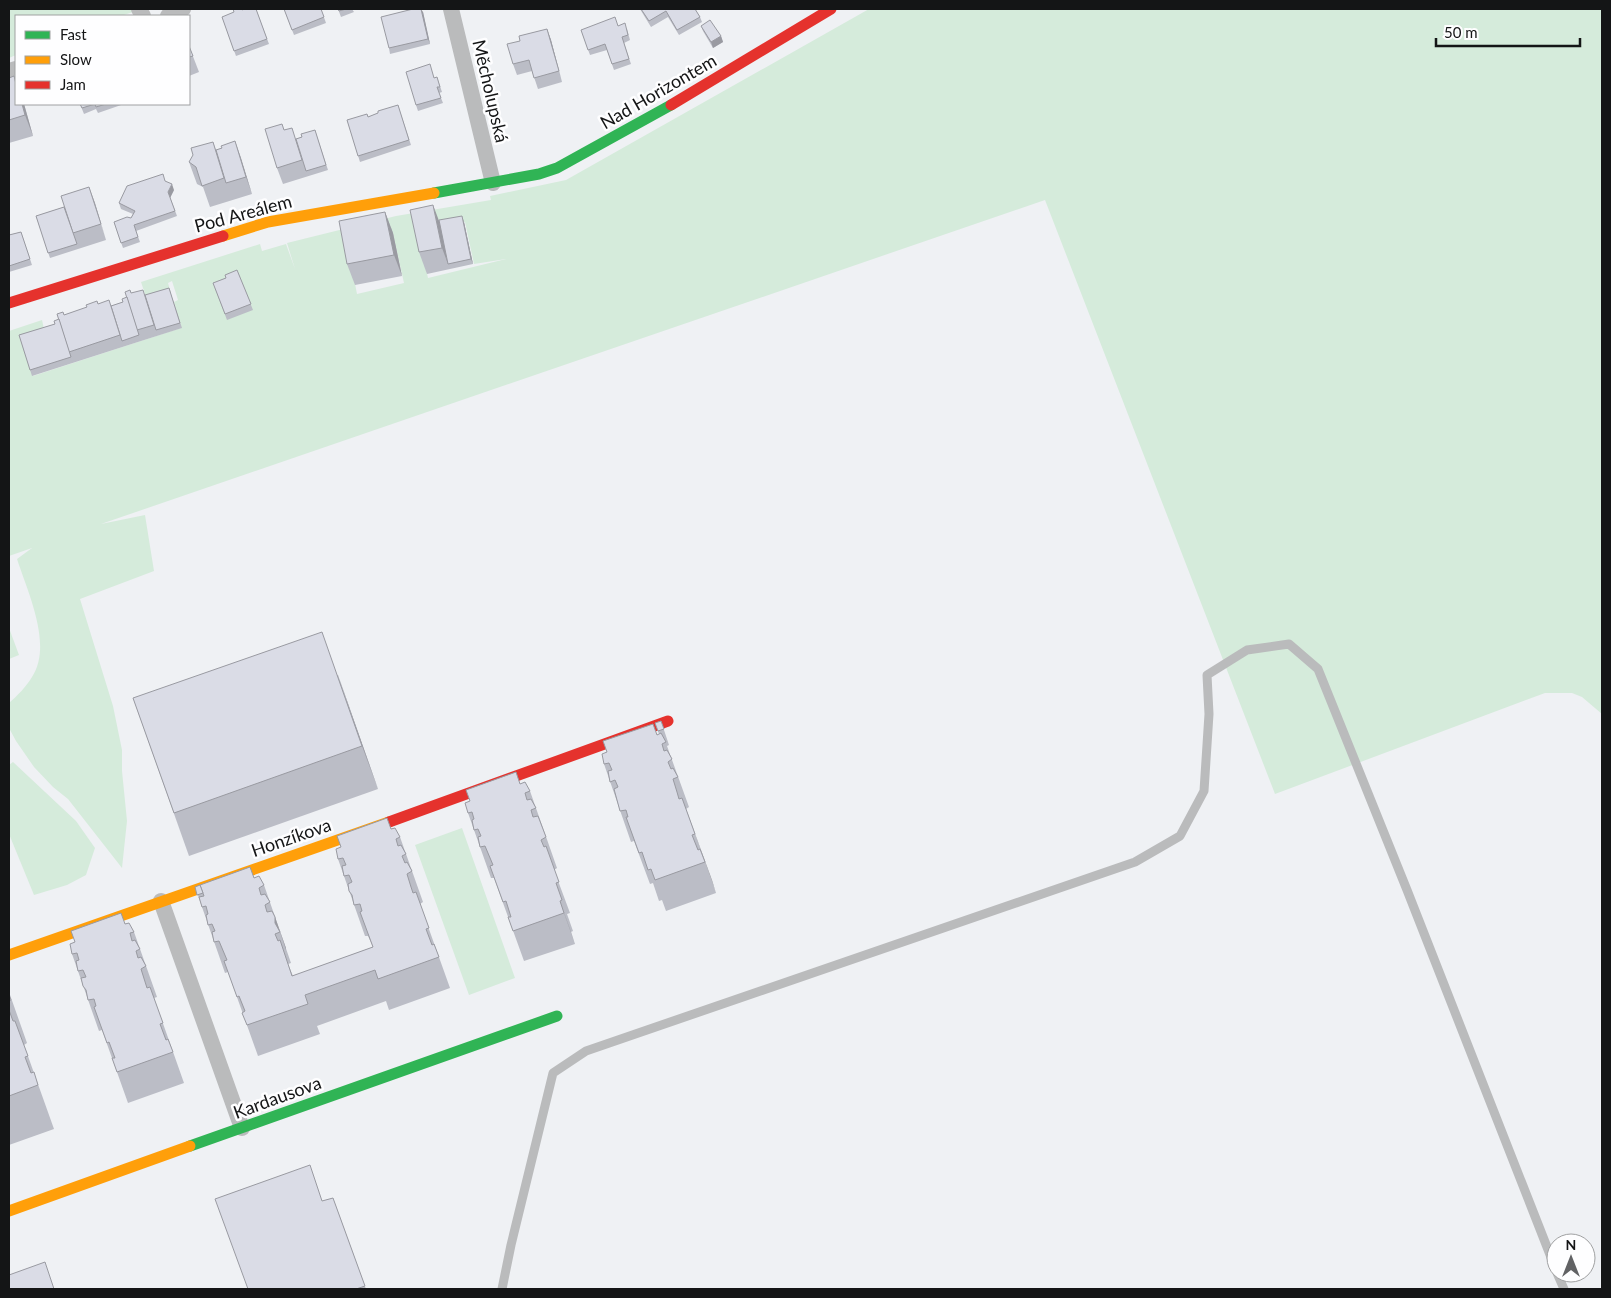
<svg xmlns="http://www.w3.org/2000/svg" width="1611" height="1298" font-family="Lato,sans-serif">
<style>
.green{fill:#d5ebdb;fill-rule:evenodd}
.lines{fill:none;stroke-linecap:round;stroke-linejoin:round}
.lane{stroke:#babbbc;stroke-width:9}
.street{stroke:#babbbc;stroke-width:16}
.fast{stroke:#30b455;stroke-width:11}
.slow{stroke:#ff9f0a;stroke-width:11}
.jam{stroke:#e5322d;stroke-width:11}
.wall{fill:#bbbdc6}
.shaded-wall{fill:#999aa1}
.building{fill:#dadce6;stroke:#999aa1}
.labels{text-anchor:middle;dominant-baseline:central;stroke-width:5;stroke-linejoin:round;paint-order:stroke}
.street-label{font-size:18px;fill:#141516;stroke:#fefeff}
</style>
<rect width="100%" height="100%" fill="#eff1f4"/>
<g class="green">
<path d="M 9,9 L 132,9 L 133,12 L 121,16 L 16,16 L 16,55 L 9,58 Z"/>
<path d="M 869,9 L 1602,9 L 1602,714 L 1582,697 L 1572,693 L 1545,693 L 1275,794 L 1045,200 L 101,524 L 145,515 L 154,571 L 80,599 L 113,706 L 122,750 L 122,771 L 127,821 L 122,868 L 68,799 L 53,787 L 34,767 L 16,741 L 9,728 L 9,703 C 17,696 26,687 32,677 C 53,645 28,593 17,559 L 32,548 L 9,556 L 9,331 L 42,320 L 45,333 L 33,376 L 181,328 L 174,302 L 178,300 L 172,281 L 168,283 L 171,293 L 147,300 L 141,282 L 260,244 L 262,251 L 286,244 L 295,269 L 287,243 L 396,216 L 491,200 L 490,196 L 566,180 ZM 465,222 L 474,264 L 506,259 L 428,278 L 418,232 ZM 393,234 L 404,283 L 357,294 L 347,243 Z"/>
<path d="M 9,628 L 19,655 L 9,659 Z"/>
<path d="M 13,762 L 76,821 L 95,848 L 86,875 L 67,885 L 34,895 L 9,834 L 9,765 Z"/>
<path d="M 462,828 L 515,978 L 469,995 L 415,845 Z"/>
</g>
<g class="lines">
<g class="lane">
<path d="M 1557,1273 L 1564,1289"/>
<path d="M 502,1289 L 511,1245 L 553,1073 L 586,1051 L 1135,862 L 1180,836 L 1204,791 L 1209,714 L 1207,675 L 1247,650 L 1289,644 L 1318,669 L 1407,890 L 1556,1270"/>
</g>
<g class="street">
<path d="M 139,9 L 143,16"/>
<path d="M 451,9 L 493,183"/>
<path d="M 168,16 L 183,9"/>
<path d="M 9,71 L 16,69"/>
<path d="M 161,901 L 242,1128"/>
</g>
<g class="fast">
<path d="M 434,193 L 539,174 L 557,168 L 671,105"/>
<path d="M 190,1146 L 557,1016"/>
</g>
<g class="slow">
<path d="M 223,236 L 268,222 L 434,193"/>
<path d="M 9,955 L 389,822"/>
<path d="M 9,1211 L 190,1146"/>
</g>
<g class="jam">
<path d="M 671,105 L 831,9"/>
<path d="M 9,303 L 223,236"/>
<path d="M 389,822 L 668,721"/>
</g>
</g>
<g class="wall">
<path d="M 256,9 L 269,44 L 236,56 L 222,17 L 242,10 Z"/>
<path d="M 284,9 L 321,9 L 326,23 L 294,35 Z"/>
<path d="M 338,9 L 352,9 L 354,12 L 341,17 Z"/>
<path d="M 640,9 L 695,9 L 700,17 L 702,22 L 679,35 L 668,17 L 651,27 Z"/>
<path d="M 423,12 L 430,44 L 390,54 L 389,48 Z"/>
<path d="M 618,26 L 627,29 L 630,40 L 624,43 L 631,64 L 614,70 L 607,50 L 590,55 L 581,30 Z"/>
<path d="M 701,26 L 721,36 L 723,42 L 713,48 L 703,31 Z"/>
<path d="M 547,29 L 551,40 L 562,82 L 538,89 L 532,71 L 517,75 L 513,64 L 520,41 Z"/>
<path d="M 189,46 L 199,72 L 189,76 Z"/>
<path d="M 437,77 L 442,92 L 439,93 L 443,103 L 418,111 L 416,105 L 435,78 Z"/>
<path d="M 9,78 L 16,104 L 24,104 L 33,136 L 9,143 Z"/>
<path d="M 80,104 L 124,104 L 98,113 L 96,109 L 84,114 Z"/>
<path d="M 398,105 L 411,145 L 360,162 L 347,120 L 368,117 Z"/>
<path d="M 315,130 L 328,170 L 283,184 L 277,168 L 296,139 L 302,137 Z"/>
<path d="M 235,141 L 252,194 L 210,207 L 203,187 L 197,184 L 189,162 L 213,142 L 216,150 L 222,148 Z"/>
<path d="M 89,187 L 106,240 L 50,258 L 36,216 L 64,207 Z"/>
<path d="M 174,190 L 170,198 L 177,216 L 136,231 L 140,242 L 123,248 L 114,222 L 131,218 L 133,214 L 121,209 L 119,203 Z"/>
<path d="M 385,212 L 393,233 L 402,276 L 355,285 L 347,264 Z"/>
<path d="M 439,220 L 464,222 L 473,264 L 427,274 L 419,252 Z"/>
<path d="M 21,232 L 32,265 L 9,272 L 9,235 Z"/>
<path d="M 237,270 L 253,310 L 227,320 L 213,283 L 226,278 Z"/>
<path d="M 169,288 L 182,328 L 141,341 L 141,340 L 141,341 L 32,376 L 19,335 L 55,324 L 64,315 L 98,304 L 111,306 L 123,302 L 131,293 L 145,295 Z"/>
<path d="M 338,675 L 378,789 L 189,856 L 133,698 Z"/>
<path d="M 661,721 L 669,745 L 667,746 L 689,807 L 686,809 L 716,893 L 666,911 L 662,900 L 659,901 L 653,883 L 650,884 L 634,841 L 631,842 L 604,764 L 659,734 L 655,723 Z"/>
<path d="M 520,784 L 530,791 L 557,868 L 554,870 L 570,913 L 567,914 L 573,931 L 571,932 L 575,944 L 524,961 L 494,878 L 491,878 L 468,813 Z"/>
<path d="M 391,829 L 400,837 L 423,902 L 420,904 L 450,988 L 389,1010 L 386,1001 L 317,1026 L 320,1034 L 258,1056 L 228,972 L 225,973 L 195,887 L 254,878 L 264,885 L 291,963 L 288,964 L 293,976 L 373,947 L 368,936 L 365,936 L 338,859 Z"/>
<path d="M 125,924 L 134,932 L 157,997 L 154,998 L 184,1083 L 128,1103 L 102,1030 L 99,1031 L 72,954 Z"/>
<path d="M 9,992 L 27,1043 L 24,1045 L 54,1129 L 9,1145 Z"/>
<path d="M 333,1198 L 366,1289 L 248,1289 L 323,1201 Z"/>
</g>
<g class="shaded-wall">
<path d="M 421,9 L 423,12 L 430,44 L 428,39 Z"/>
<path d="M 547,29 L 551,40 L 562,82 L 559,71 Z"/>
<path d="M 721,36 L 723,42 L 713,48 L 711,42 Z"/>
<path d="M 22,104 L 24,104 L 33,136 L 25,115 Z"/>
<path d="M 235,141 L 241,158 L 252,194 L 246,177 Z"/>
<path d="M 172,184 L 174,190 L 170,198 L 177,216 L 168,192 Z"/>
<path d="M 89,187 L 95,203 L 106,240 L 101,224 Z"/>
<path d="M 433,205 L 441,226 L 448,264 L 442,248 Z"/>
<path d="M 385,212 L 393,233 L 402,276 L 394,255 Z"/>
<path d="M 462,216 L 464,222 L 473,264 L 471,259 Z"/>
<path d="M 338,675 L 378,789 L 362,746 Z"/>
<path d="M 682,798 L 712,880 L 716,893 Z"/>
<path d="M 560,901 L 571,932 L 575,944 L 564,913 Z"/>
<path d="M 275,917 L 286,948 L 286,950 L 280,932 L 275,923 Z"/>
</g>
<g class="building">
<path d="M 233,9 L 241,9 L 242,10 L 244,9 L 256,9 L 267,39 L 234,51 L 222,17 L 234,12 Z"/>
<path d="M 284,9 L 321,9 L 324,17 L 292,30 Z"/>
<path d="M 338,9 L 346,9 L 339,11 Z"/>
<path d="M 413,9 L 421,9 L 428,39 L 389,48 L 381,17 Z"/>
<path d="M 641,9 L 695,9 L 700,17 L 677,30 L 666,11 L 649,21 Z"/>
<path d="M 615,17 L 618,26 L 625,23 L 628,35 L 622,37 L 629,59 L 612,64 L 605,44 L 588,50 L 581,30 Z"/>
<path d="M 710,20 L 721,36 L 711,42 L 701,26 Z"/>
<path d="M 547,29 L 559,71 L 534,78 L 529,60 L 513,64 L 507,44 L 520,41 L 519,36 Z"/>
<path d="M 189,46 L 193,56 L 189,57 Z"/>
<path d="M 430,64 L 434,78 L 437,77 L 440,87 L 437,87 L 441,98 L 416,105 L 406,72 Z"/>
<path d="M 14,76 L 16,84 L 16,104 L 22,104 L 25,115 L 9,120 L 9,78 Z"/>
<path d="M 80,104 L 106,104 L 96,107 L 95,104 L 82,108 Z"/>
<path d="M 398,105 L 409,140 L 358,156 L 347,120 L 367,114 L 368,117 L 378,113 L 378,111 Z"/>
<path d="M 282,124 L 284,130 L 292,128 L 302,160 L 277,168 L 265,129 Z"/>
<path d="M 315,130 L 326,165 L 306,171 L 296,139 L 302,137 L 301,134 Z"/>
<path d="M 235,141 L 246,177 L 226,183 L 216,150 L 222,148 L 221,146 Z"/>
<path d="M 213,142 L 224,178 L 202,186 L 196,167 L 189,162 L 193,155 L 191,148 Z"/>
<path d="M 163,174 L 165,181 L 172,184 L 168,192 L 175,211 L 134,225 L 138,237 L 121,243 L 114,222 L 127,217 L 131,218 L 135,211 L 119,203 L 127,186 Z"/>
<path d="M 89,187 L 101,224 L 73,233 L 61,196 Z"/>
<path d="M 433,205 L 442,248 L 419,252 L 410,210 Z"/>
<path d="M 64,207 L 77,244 L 48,253 L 36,216 Z"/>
<path d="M 385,212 L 394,255 L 347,264 L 339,221 Z"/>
<path d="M 462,216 L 471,259 L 448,264 L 439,220 Z"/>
<path d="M 21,232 L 30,259 L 9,266 L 9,235 Z"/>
<path d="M 237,270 L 251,304 L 225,314 L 213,283 L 226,278 L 225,275 Z"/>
<path d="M 169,288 L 180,323 L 156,330 L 145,295 Z"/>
<path d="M 130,290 L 131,293 L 143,290 L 154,325 L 137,330 L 125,292 Z"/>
<path d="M 127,297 L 139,335 L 122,341 L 111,306 L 123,302 L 122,299 Z"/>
<path d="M 109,300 L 120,335 L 69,352 L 57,314 L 63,312 L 64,315 L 87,307 L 86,305 L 97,301 L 98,304 Z"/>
<path d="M 59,319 L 71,357 L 30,370 L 19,335 L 55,324 L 54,321 Z"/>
<path d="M 322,632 L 362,746 L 174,813 L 133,698 Z"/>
<path d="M 661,721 L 664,729 L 658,731 L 655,723 Z"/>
<path d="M 653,724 L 657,735 L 661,733 L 666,742 L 662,744 L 664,751 L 667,750 L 672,759 L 668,762 L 671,769 L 673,768 L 678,777 L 673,779 L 677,792 L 679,799 L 682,798 L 695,834 L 692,835 L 698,850 L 700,849 L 705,862 L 655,880 L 651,869 L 648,870 L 642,852 L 639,853 L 626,817 L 628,817 L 626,810 L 620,811 L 614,789 L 618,787 L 615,780 L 610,782 L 608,771 L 612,770 L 609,763 L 604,764 L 602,754 L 607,752 L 603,741 Z"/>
<path d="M 516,772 L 520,784 L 525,782 L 530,791 L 525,793 L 527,800 L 531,799 L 536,808 L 531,810 L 533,817 L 538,816 L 546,837 L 541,840 L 544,847 L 546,846 L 559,882 L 556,883 L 562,900 L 560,901 L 564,913 L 513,931 L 508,917 L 511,917 L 506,901 L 503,902 L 490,866 L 493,865 L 485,846 L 480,847 L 478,837 L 481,836 L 478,829 L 474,830 L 472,820 L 474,819 L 472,812 L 468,813 L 465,803 L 470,801 L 466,790 Z"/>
<path d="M 387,818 L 391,829 L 395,828 L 400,837 L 396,839 L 398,846 L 401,845 L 406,854 L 402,856 L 405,863 L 407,862 L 412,871 L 407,874 L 411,887 L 413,893 L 416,892 L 429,928 L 426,929 L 432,945 L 434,944 L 439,957 L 378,979 L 375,970 L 305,995 L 308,1004 L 247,1025 L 242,1013 L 245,1011 L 239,996 L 237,997 L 224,961 L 227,960 L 219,941 L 214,942 L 212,932 L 215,931 L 212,924 L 208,925 L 206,915 L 208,914 L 206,906 L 202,907 L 199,897 L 204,896 L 200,885 L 250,867 L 254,878 L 259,876 L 264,885 L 259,888 L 261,895 L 265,894 L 270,902 L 265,905 L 267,912 L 272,911 L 275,917 L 275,923 L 280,932 L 275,934 L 278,941 L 280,940 L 292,976 L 373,947 L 360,912 L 362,911 L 360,904 L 354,905 L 352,895 L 349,891 L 348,884 L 352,882 L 349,875 L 344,876 L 342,866 L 346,865 L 343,858 L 338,859 L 336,849 L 341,847 L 337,836 Z"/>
<path d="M 200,885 L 203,893 L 197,895 L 195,887 Z"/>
<path d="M 121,913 L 125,924 L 129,923 L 134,932 L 130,933 L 132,941 L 135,940 L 140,949 L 136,951 L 138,958 L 141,957 L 146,966 L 141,969 L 147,988 L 150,987 L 163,1023 L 160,1024 L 166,1040 L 168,1039 L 173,1052 L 117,1072 L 112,1058 L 115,1058 L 109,1042 L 107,1043 L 94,1007 L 96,1006 L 94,999 L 88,1000 L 86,990 L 83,986 L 81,978 L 86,977 L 83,970 L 78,971 L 76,961 L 79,960 L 77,953 L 72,954 L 70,944 L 75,942 L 71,931 Z"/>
<path d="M 9,995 L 11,1000 L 9,1001 Z"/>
<path d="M 9,1010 L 13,1021 L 15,1021 L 28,1056 L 25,1057 L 31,1073 L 34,1072 L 38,1085 L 9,1096 Z"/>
<path d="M 310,1165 L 322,1201 L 333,1198 L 365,1286 L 356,1289 L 248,1289 L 215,1199 Z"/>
<path d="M 45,1262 L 54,1289 L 9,1289 L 9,1275 Z"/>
</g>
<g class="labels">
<g class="street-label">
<text transform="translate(491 91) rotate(77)">Měcholupská</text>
<text transform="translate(658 91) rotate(-30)">Nad Horizontem</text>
<text transform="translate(243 213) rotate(-15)">Pod Areálem</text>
<text transform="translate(291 837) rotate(-19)">Honzíkova</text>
<text transform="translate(277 1097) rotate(-20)">Kardausova</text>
</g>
</g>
<rect width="1611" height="1298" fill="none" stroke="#141516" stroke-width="20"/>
<rect x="15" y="15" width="175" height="90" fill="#fefeff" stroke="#a0a1a2"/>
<rect x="25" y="31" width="25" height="8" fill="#30b455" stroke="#a0a1a2"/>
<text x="60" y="40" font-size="15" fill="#141516">Fast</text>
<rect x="25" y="56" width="25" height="8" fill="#ff9f0a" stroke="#a0a1a2"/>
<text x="60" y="65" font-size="15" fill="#141516">Slow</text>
<rect x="25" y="81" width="25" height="8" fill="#e5322d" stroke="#a0a1a2"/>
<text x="60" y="90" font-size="15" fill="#141516">Jam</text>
<g transform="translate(1571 1258)"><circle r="24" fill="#fefeff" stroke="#a0a1a2"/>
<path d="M0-4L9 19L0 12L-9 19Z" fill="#616264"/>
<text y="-8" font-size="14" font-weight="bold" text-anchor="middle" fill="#141516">N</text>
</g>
<path d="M1436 38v8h144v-8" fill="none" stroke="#141516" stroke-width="2.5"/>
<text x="1444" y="38" font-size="15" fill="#141516" stroke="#fefeff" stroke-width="4" paint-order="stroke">50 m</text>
</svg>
